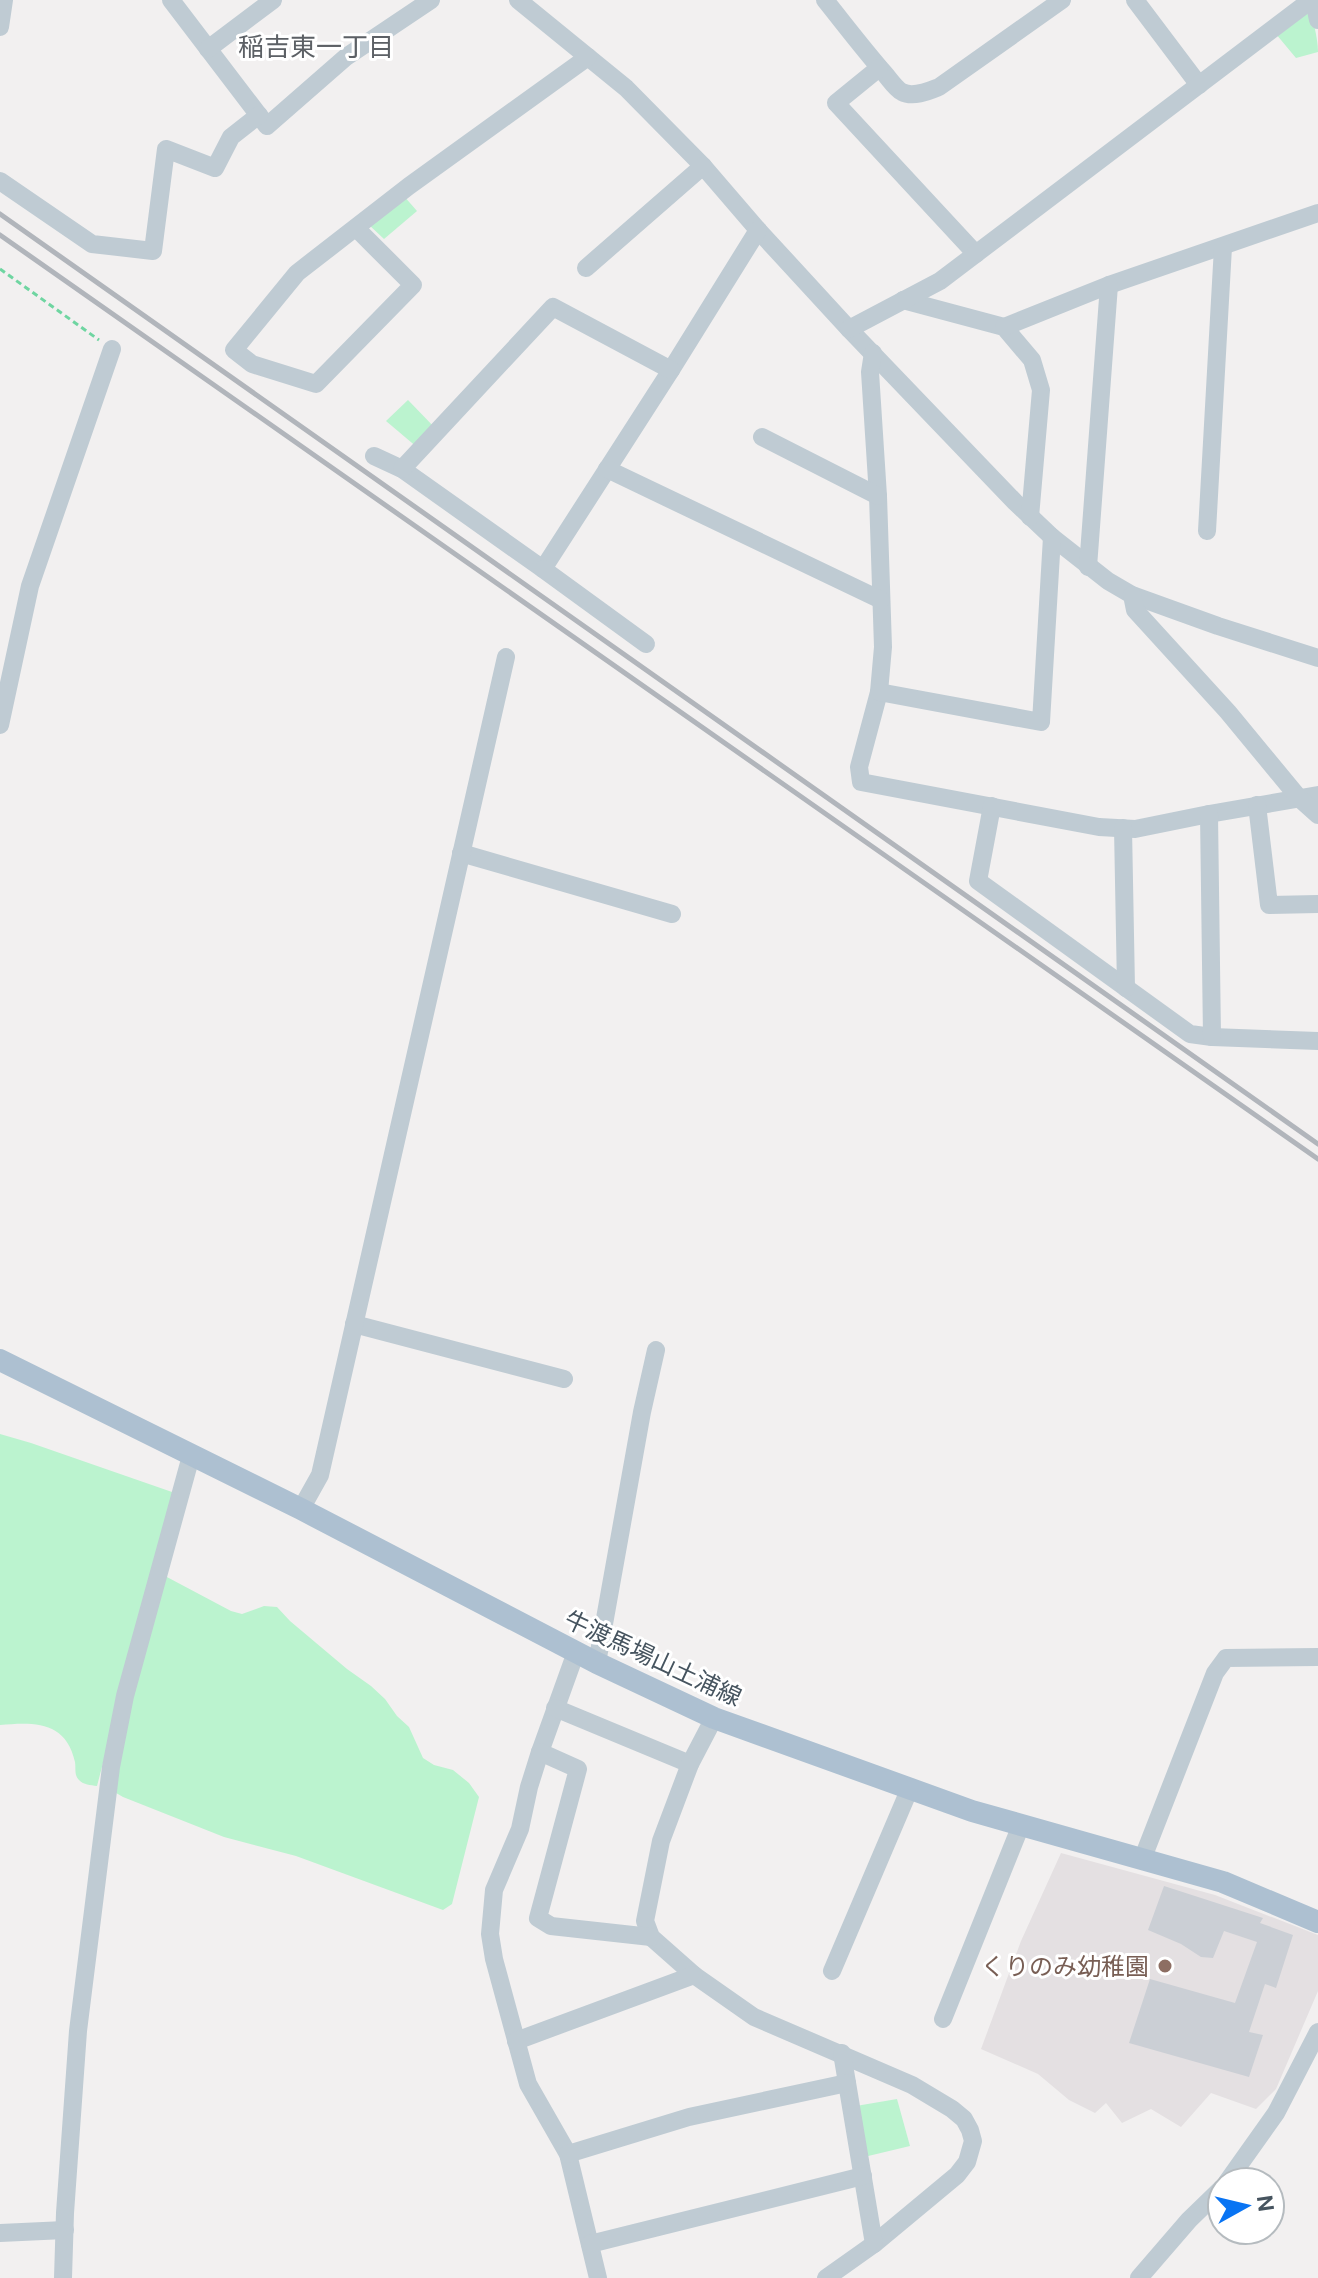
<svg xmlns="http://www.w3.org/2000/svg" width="1318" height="2278" font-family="'DM Sans','Noto Sans JP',sans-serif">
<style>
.education{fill:#e4e0e2}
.green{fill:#bbf3cf}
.building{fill:#cbcfd5}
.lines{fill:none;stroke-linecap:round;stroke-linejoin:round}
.path{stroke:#6fd5a1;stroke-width:3;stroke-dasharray:6 4;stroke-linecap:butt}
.minor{stroke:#bfcbd3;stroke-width:18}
.major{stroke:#adc0d1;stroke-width:22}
.rail{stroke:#b1b5bb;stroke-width:5}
.education-dot{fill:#8d6e63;stroke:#fff;stroke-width:3}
.labels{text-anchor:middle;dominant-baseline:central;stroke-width:6;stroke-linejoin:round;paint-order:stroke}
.street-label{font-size:24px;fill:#46545f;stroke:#fff}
.education-label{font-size:24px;fill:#785e54;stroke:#fff;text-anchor:end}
.neighbourhood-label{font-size:26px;fill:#5c6065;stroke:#fff}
</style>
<rect width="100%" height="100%" fill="#f2f0f0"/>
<path class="education" d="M 1061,1853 L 1215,1895 L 1318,1935 L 1318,1991 L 1276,2089 L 1256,2109 L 1211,2093 L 1181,2127 L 1151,2109 L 1122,2123 L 1106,2103 L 1095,2113 L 1069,2100 L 1038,2074 L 981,2049 L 1021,1941 Z"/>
<g class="green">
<path d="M 1311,4 C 1312,21 1318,36 1318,52 L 1296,58 L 1276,34 Z"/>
<path d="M 403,195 L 417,211 L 384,239 L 367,223 Z"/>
<path d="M 408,400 L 436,429 L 418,448 L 386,421 Z"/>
<path d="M 0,1434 L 31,1443 L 172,1492 L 172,1499 L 97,1786 C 90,1785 84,1785 79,1780 C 74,1775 76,1769 75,1762 C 66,1721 34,1722 0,1725 Z"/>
<path d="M 165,1576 L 231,1611 L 242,1614 L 264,1606 L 277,1607 L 290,1621 L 347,1669 L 371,1686 L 385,1699 L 397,1716 L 409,1727 L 423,1758 L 434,1765 L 453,1770 L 469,1783 L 479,1797 L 452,1904 L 443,1910 L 296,1856 L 224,1837 L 123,1797 L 111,1790 L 129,1692 Z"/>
<path d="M 897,2099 L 910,2146 L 864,2157 L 856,2106 Z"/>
</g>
<path class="building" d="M 1164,1886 L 1263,1918 L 1260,1923 L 1293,1935 L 1276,1988 L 1265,1984 L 1249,2032 L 1263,2035 L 1249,2077 L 1129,2043 L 1150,1979 L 1235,2003 L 1257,1942 L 1224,1931 L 1213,1958 L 1201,1957 L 1181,1944 L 1148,1930 Z"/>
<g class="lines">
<path class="path" d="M 0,269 L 99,340"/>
<g class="minor">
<path d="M 171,0 L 267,126 L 346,57 L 431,0"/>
<path d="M 518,0 L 626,88 L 703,166 L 758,230 L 849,329 L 1015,502 L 1052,537 L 1108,581 L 1132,595 L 1218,626 L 1318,658"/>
<path d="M 825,0 C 845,25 864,50 885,74 C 890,80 896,89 902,92 C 913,98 929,91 939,87 L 1062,0"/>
<path d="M 1135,0 L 1199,85"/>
<path d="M 1314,0 L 1318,20"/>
<path d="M 0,27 L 4,0"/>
<path d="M 208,49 L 273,0"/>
<path d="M 879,68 L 836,103 L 976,254"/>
<path d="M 0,181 L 92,244 L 153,251 L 166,149 L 215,168 L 231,137 L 259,115"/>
<path d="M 356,228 L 413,285 L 316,384 L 252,364 L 234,350 L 297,273 L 409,186 L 588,57"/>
<path d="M 586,268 L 703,166"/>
<path d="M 903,300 L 1004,327 L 1032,360 L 1041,390 L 1030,517"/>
<path d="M 1004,327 L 1109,285 L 1318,213"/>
<path d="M 849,329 L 940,281 L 1311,0"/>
<path d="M 873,353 L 870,372 L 878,496 L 883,647 L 879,692 L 859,767 L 861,782 L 1099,827 L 1135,829 L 1209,814 L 1318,795"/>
<path d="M 762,437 L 878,496"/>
<path d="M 374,456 L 402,469 L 543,569 L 671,370 L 758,230"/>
<path d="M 402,469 L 553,307 L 671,370"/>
<path d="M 607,469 L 881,600"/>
<path d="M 1207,531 L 1223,247"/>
<path d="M 1088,567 L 1109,285"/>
<path d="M 543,569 L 646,644"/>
<path d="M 1132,595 L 1135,610 L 1228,712 L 1299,798 L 1318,815"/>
<path d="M 879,692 L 1041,722 L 1052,537"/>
<path d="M 0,725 L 30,586 L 112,349"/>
<path d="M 1257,805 L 1269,905 L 1318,904"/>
<path d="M 992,806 L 978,881 L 1190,1034 L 1212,1037 L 1318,1041"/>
<path d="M 1209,814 L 1212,1037"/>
<path d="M 1123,828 L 1126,988"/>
<path d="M 461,853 L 672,914"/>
<path d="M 354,1324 L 564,1379"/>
<path d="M 301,1509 L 320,1475 L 506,657"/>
<path d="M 576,1652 L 540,1752 L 529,1787 L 520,1829 L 494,1890 L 490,1934 L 494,1959 L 528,2084 L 568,2154 L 598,2278"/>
<path d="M 597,1663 L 642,1412 L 656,1350"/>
<path d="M 555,1708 L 690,1764"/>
<path d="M 714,1718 L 690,1764 L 661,1841 L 645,1921 L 651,1937 L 694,1975 L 754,2017 L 912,2085 L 952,2109 L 964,2119 L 970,2130 L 973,2141 L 967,2162 L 957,2175 L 874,2244 L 826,2278"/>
<path d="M 540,1752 L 578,1769 L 538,1918 L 551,1926 L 651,1937"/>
<path d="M 1142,1860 L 1215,1673 L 1226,1658 L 1318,1657"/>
<path d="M 832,1971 L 910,1788"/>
<path d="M 943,2019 L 1021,1825"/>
<path d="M 516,2041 L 694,1975"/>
<path d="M 842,2053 L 874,2244"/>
<path d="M 568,2154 L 689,2117 L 847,2083"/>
<path d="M 1227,2182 L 1276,2113 L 1318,2032"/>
<path d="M 0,2233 L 65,2230"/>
<path d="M 590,2244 L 863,2176"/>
<path d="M 63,2278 L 65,2213 L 78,2031 L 111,1767 L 125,1696 L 191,1456"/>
<path d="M 1139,2278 L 1189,2220 L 1222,2188"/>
</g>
<path class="major" d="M 0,1360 L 301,1509 L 597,1663 L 714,1718 L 972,1811 L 1223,1882 L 1318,1922"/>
<g class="rail">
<path d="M 0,214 L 1318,1144"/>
<path d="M 0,235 L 1318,1159"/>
</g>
</g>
<circle class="education-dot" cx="1165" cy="1966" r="8"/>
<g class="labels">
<g class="street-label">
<text transform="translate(653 1658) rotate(25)">牛渡馬場山土浦線</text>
</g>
<g class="education-label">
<text x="1149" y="1966">くりのみ幼稚園</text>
</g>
<g class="neighbourhood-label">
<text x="316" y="47">稲吉東一丁目</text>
</g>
</g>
<g transform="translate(1246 2206) rotate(82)"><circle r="38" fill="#ffffff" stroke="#b5bbbf" stroke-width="2"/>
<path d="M0-6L14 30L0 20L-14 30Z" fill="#0974f3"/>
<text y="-12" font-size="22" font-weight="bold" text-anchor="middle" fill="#46545f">N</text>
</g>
</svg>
